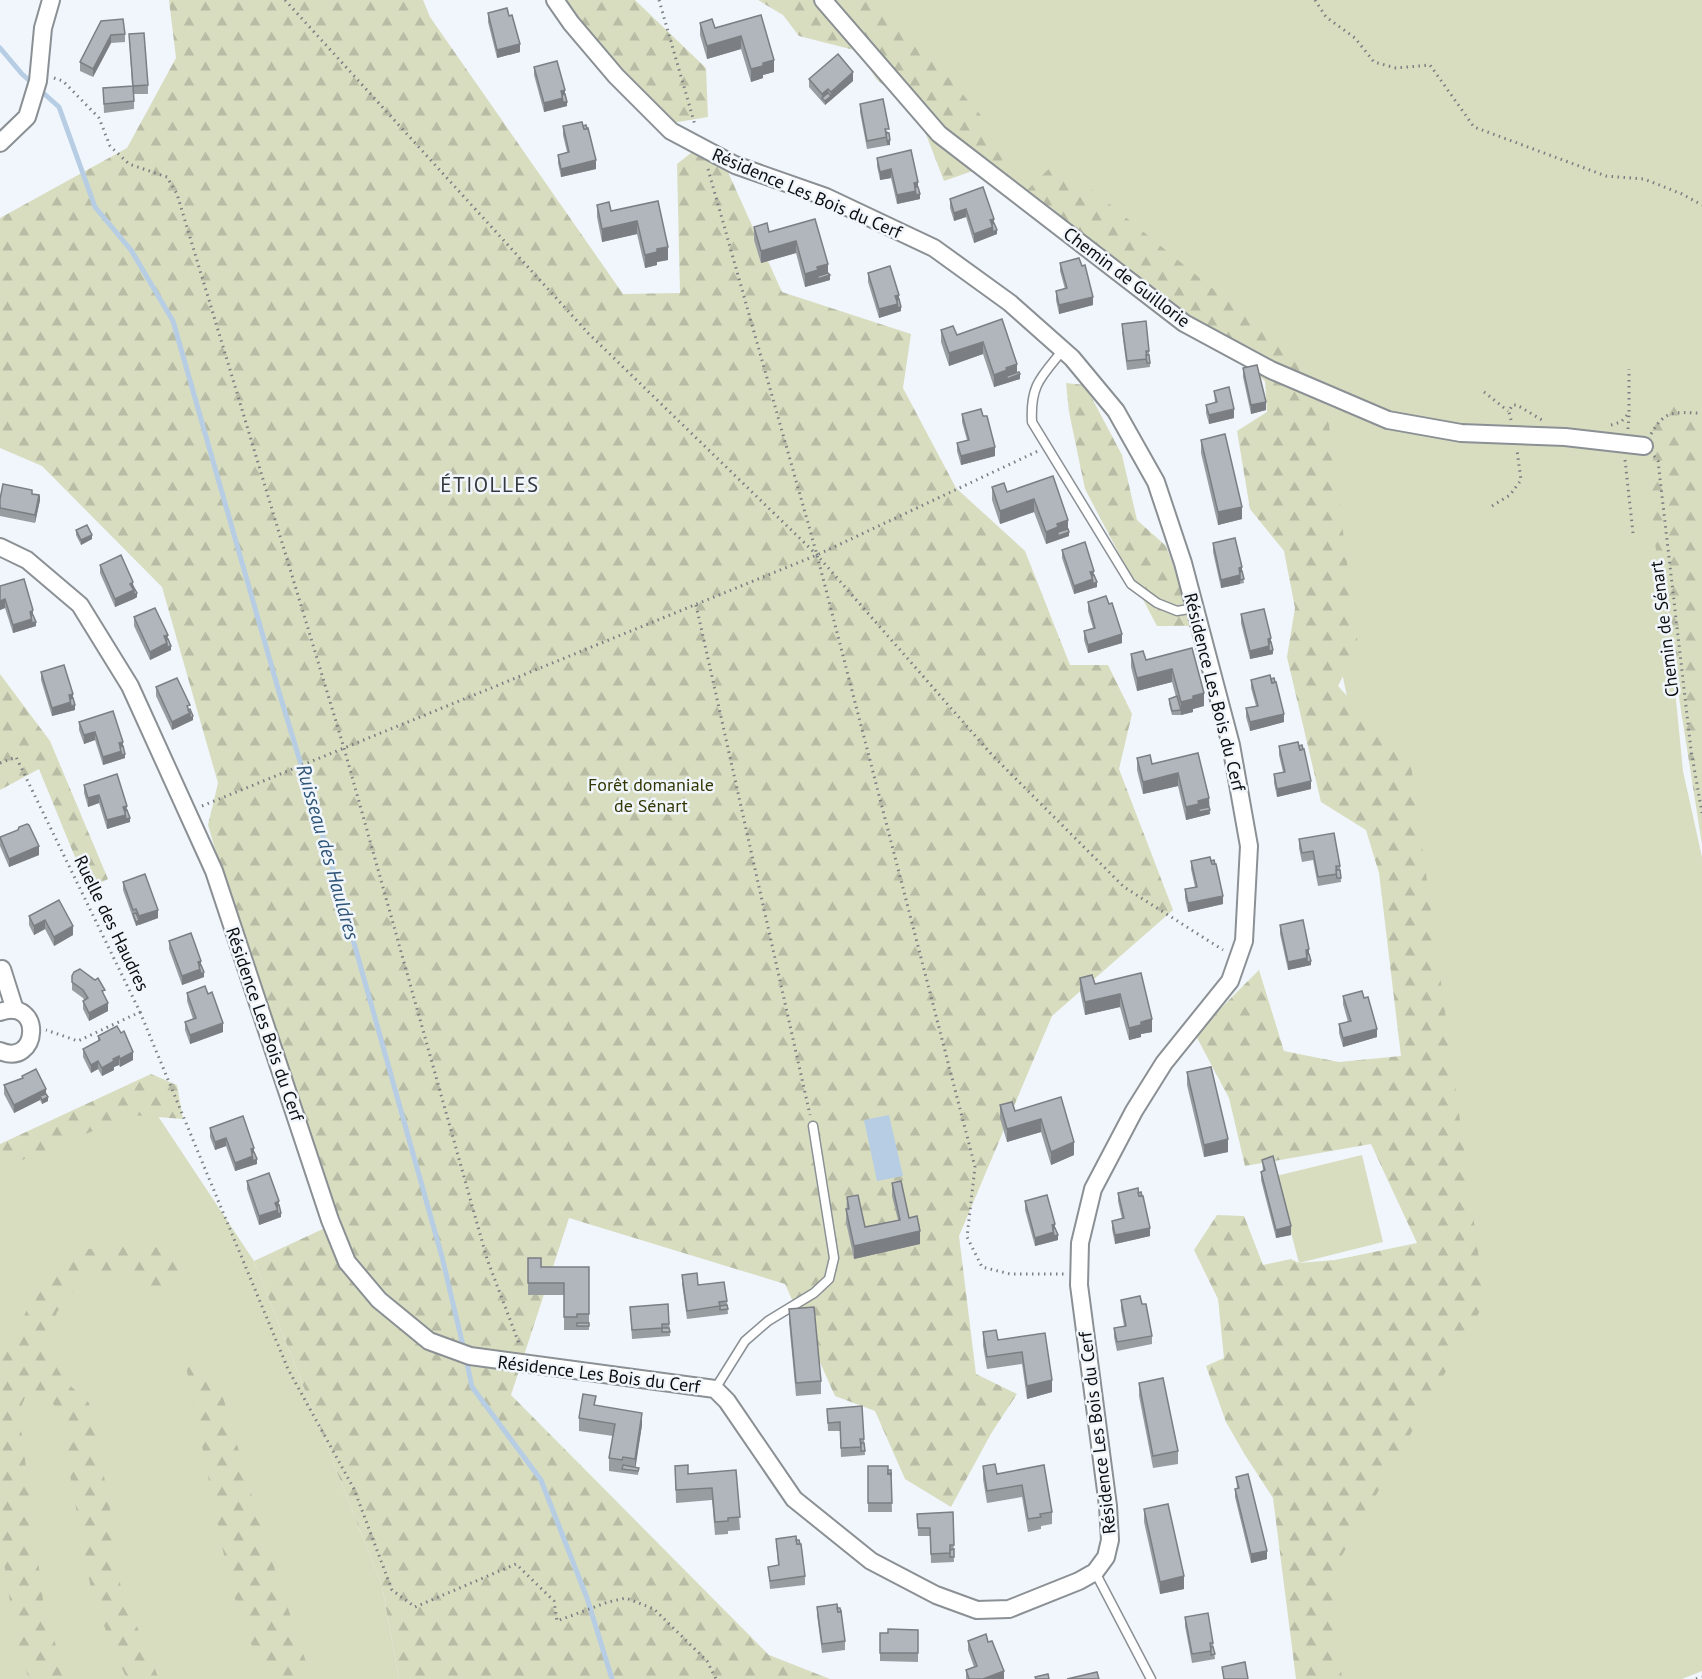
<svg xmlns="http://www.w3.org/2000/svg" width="1702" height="1679" font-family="'PT Sans',sans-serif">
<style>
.green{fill:#d8ddc0}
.forest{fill:url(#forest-firs)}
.water{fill:#b6cde4}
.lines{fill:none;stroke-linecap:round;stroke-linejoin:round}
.stream{stroke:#b6cde4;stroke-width:5}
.service-casing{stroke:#8a9094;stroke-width:11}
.minor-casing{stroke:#8a9094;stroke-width:20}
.path{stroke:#7b7f82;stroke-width:3;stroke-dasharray:1.5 4.5;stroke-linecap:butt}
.service{stroke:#fff;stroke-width:8}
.minor{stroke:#fff;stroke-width:16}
.wall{fill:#979da1}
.shaded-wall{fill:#7b7f83}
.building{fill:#b0b6bb;stroke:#7b7f83;stroke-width:1.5}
.labels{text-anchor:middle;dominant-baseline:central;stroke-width:5;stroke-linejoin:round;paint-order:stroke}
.street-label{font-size:18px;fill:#0b0d0e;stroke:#f0f6fc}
.park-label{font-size:18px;fill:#313602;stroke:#f0f6fc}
.water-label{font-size:20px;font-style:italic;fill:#2f5476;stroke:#f0f6fc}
.quarter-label{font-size:21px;letter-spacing:1.5px;fill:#353a3e;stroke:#f0f6fc}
</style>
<defs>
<pattern id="forest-firs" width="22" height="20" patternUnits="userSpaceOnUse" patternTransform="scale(1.5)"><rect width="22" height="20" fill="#d8ddc0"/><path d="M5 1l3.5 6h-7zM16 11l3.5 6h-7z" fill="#b8bca4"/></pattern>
</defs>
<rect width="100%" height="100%" fill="#f0f6fc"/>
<g class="green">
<path d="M 831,0 L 1702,0 L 1702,407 L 1649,423 L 1683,771 L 1702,857 L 1702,1671 L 1682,1679 L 1314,1679 L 1308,1644 L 1436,1247 L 1430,1091 L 1280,378 L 1170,304 L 934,118 Z"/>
<path d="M 146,1098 L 254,1261 L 382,1586 L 399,1679 L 0,1679 L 0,1158 Z"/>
<path d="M 1362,1155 L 1383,1242 L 1299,1263 L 1276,1176 Z"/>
</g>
<g class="forest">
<path d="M 169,0 L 423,0 L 430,17 L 623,294 L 680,293 L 677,164 L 701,145 L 723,161 L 782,292 L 911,334 L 903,388 L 956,488 L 1025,551 L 1070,665 L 1108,665 L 1132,714 L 1119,769 L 1173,910 L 1052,1016 L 959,1236 L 976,1374 L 1017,1394 L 992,1432 L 951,1507 L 905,1479 L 875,1411 L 835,1396 L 785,1284 L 569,1218 L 511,1395 L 769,1655 L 830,1679 L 399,1679 L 382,1586 L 254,1261 L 325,1228 L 208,825 L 218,783 L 162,587 L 42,466 L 0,448 L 0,218 L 127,148 L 176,58 Z"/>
<path d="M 563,0 L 635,0 L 706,68 L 708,117 L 672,123 L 569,10 Z"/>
<path d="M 758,0 L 864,0 L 929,55 L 990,126 L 1004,160 L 944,181 L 917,111 L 877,80 L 858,51 L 799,36 L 783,15 Z"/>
<path d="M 1057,161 L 1323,379 L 1358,646 L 1338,686 L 1411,765 L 1485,1302 L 1331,1575 L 1342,1679 L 1296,1679 L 1273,1498 L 1245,1455 L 1226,1422 L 1206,1366 L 1224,1358 L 1218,1299 L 1194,1250 L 1217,1215 L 1244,1216 L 1263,1265 L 1291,1259 L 1299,1263 L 1335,1260 L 1417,1243 L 1371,1144 L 1245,1166 L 1229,1098 L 1195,1034 L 1259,970 L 1284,1051 L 1339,1062 L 1401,1056 L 1379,873 L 1366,830 L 1321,802 L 1287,657 L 1295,608 L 1284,551 L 1250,509 L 1237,431 L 1267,412 L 1265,381 L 1070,224 L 1044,226 L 1020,197 Z"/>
<path d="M 1066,383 L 1085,385 L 1122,455 L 1137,520 L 1166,546 L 1196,626 L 1157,626 L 1085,489 L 1069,412 Z"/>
<path d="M 1646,406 L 1702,407 L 1702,845 L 1654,537 Z"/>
<path d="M 0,674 L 50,741 L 108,879 L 88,889 L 39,769 L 0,790 Z"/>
<path d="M 151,1074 L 177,1085 L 183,1119 L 132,1115 L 0,1169 L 0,1144 Z"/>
<path d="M 143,1245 L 171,1250 L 188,1274 L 160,1294 L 123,1271 L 90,1272 L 57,1312 L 46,1349 L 64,1380 L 89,1403 L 109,1501 L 121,1589 L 159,1679 L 127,1679 L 111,1645 L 91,1589 L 60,1421 L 51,1398 L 27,1392 L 19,1413 L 43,1600 L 65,1679 L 29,1679 L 16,1640 L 0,1537 L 0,1349 L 15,1338 L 38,1283 L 76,1250 Z"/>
<path d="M 184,1357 L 223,1397 L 264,1537 L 306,1662 L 317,1679 L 264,1679 L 230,1585 Z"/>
</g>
<path class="water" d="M 889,1115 L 903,1176 L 877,1181 L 864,1120 Z"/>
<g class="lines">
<g class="stream">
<path d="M 0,48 L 22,74 L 59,107 L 95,207 L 131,250 L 173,321 L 279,692 L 338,886 L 442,1257 L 464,1350"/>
<path d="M 466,1359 L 472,1387 L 541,1480 L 587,1598 L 612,1679"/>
</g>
<defs>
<g id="service">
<path d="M 1063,350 C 1041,377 1030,385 1032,422 L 1131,584 L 1157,603 L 1177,611 L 1195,608"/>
<path d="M 715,1389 L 745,1341 L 768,1321 L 814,1293 L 829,1279 L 834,1258 L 813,1126"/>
<path d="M 1095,1572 L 1151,1679"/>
</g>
<g id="minor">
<path d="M 823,0 L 939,134 L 1184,323 L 1271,370 L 1388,420 L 1461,433 L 1565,437 L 1644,446"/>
<path d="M 0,143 L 27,117 L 38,81 L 43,28 L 51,0"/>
<path d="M 0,547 L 27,560 L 80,605 L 130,686 L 214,871 L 330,1220 L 347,1262 L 379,1300 L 429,1341 L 470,1356 L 715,1389 L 727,1401 L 794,1499 L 871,1561 L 936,1595 L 977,1610 L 1009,1609 L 1079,1581 L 1095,1572 L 1106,1557 L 1110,1540 L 1108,1506 L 1079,1285 L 1080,1243 L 1093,1189 L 1134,1111 L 1164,1063 L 1230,981 L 1244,941 L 1249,846 L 1231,745 L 1183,563 L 1156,482 L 1116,411 L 1072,358 L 1010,303 L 934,248 L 826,197 L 735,165 L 671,131 L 616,76 L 571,23 L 555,0"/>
<path d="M 2,969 L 15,1010"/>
<path d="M 0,1012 C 44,997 39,1068 0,1051"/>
</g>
</defs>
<use href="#service" class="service-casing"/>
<use href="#minor" class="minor-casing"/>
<g class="path">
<path d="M 285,0 L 588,333 L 817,555 L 992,755 L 1124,887 L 1223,950"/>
<path d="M 659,0 L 695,125"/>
<path d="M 1315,0 L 1326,17 L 1355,38 L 1374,62 L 1396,68 L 1430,65 L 1474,127 L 1606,176 L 1644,179 L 1682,194 L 1702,205"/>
<path d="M 54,78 L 63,81 L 99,118 L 110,146 L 129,164 L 167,177 L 177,194 L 344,748 L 487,1259 L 520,1346"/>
<path d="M 708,169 L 817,555 L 975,1167 L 967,1237 L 982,1267 L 1010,1274 L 1064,1274"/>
<path d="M 1484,392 L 1508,411"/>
<path d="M 1511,420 L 1509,412 L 1512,405 L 1517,405 L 1542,420"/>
<path d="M 1611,425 L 1621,422 L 1629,413 L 1629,369"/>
<path d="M 1628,429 L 1629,415"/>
<path d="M 1651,434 C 1666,408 1675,413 1702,413"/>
<path d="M 1654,456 L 1658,461 L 1691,750 L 1702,813"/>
<path d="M 1625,460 L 1633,533"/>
<path d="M 1492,506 L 1510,495 L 1521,480 L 1517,450"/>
<path d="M 696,605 L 810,1115"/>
<path d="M 0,763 L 16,757 L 140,1012 L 78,1041 L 46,1030"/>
<path d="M 202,806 L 817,555 L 1038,451"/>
<path d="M 140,1012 L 288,1369 L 354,1489 L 392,1590 L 415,1607 L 516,1564 L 554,1601 L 557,1621 L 608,1602 L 626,1598 L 654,1609 L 707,1661 L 716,1679"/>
<path d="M 1696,1679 L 1702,1677"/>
</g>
<use href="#service" class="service"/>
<use href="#minor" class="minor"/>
</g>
<g class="wall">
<path d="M 488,13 L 520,52 L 497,58 L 488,22 Z"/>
<path d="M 761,15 L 774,72 L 763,75 L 763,78 L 751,82 L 741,49 L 707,59 L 700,35 L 700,23 L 715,28 Z"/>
<path d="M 101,21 L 125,34 L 125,42 L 111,43 L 93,77 L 80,71 L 80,62 Z"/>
<path d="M 129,34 L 148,85 L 148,94 L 134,94 L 134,109 L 104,113 L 103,88 L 132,86 Z"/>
<path d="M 534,67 L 565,94 L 567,106 L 544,112 L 534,75 Z"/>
<path d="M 809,79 L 853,81 L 825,105 L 809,87 Z"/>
<path d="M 860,104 L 889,133 L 890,145 L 867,149 L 860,112 Z"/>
<path d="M 563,126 L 596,169 L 561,177 L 558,163 L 558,155 L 567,152 L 563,135 Z"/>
<path d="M 877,158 L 918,187 L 920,199 L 897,204 L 891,178 L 880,180 L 877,166 Z"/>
<path d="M 950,199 L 994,223 L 997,234 L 974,243 L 966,217 L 954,221 L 950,208 Z"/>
<path d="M 658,201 L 668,260 L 657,262 L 657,265 L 645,268 L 637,234 L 602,242 L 597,217 L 597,205 L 611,211 Z"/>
<path d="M 815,219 L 830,280 L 805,287 L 796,253 L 761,263 L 754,240 L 754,227 L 769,232 Z"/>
<path d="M 1060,263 L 1093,305 L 1059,314 L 1056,300 L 1056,291 L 1065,289 L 1060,271 Z"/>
<path d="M 868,273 L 899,299 L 901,311 L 879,318 L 868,282 Z"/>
<path d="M 1002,319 L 1017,372 L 1020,379 L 994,387 L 983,354 L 949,366 L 941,342 L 941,330 L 957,335 Z"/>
<path d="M 1122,324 L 1149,351 L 1150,367 L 1127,370 L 1122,332 Z"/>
<path d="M 1243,368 L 1266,410 L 1251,414 L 1243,377 Z"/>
<path d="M 1214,391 L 1234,418 L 1209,424 L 1206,413 L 1206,405 L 1215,403 Z"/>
<path d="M 962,414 L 995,456 L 961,465 L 957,451 L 957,443 L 967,440 L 962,422 Z"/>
<path d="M 1201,440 L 1242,519 L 1218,525 L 1201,453 Z"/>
<path d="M 1053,476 L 1068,529 L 1069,536 L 1046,544 L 1034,512 L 1000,524 L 992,500 L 992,487 L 1007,492 Z"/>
<path d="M 32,494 L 40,500 L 35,523 L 0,516 L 0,499 Z"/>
<path d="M 76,530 L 92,539 L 81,545 L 76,535 Z"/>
<path d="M 1213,543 L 1242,571 L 1244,583 L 1221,588 L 1213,552 Z"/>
<path d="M 1062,550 L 1094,575 L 1097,587 L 1074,594 L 1062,558 Z"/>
<path d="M 100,565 L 133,586 L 137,597 L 115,607 L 100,573 Z"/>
<path d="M 0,586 L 33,615 L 36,626 L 13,633 L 5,608 L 0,610 Z"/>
<path d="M 1088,602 L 1122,643 L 1088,653 L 1084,640 L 1084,631 L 1093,628 L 1088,611 Z"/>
<path d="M 1241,614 L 1271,642 L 1273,654 L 1250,659 L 1241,623 Z"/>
<path d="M 134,617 L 168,639 L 171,650 L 150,660 L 134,626 Z"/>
<path d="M 1192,648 L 1204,706 L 1193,709 L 1193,712 L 1181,715 L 1172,715 L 1169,704 L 1169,699 L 1176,697 L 1172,682 L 1137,691 L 1131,667 L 1131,654 L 1146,660 Z"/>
<path d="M 41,672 L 73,698 L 75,710 L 52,716 L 41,680 Z"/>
<path d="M 1251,680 L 1284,722 L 1250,731 L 1246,717 L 1246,708 L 1256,706 L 1251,688 Z"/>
<path d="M 156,687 L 193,720 L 172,730 L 156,696 Z"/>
<path d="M 79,722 L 123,746 L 125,758 L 103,765 L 95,740 L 84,744 L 79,730 Z"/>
<path d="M 1279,746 L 1311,789 L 1277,797 L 1274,783 L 1274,774 L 1283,772 L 1279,755 Z"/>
<path d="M 1198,753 L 1210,814 L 1186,820 L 1178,786 L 1143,794 L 1137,770 L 1137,758 L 1152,764 Z"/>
<path d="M 84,785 L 127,810 L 130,822 L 107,829 L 99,803 L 88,807 L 84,793 Z"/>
<path d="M 0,837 L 39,855 L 9,867 L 0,846 Z"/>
<path d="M 1299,839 L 1340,866 L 1341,882 L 1318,886 L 1313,860 L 1302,862 L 1299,848 Z"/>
<path d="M 1191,861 L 1223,904 L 1188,912 L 1185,898 L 1185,889 L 1195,887 L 1191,869 Z"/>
<path d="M 123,882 L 158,918 L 136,926 L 123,890 Z"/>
<path d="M 29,916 L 73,926 L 73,935 L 54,946 L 45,929 L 34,935 L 29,925 Z"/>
<path d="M 1280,925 L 1309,954 L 1311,965 L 1288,970 L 1280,934 Z"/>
<path d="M 169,941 L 201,965 L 204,977 L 182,985 L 169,949 Z"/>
<path d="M 1141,973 L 1152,1032 L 1141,1034 L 1141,1037 L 1129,1040 L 1120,1007 L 1085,1015 L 1080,991 L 1080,978 L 1095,984 Z"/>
<path d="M 72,976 L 105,996 L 108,1011 L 89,1021 L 83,1009 L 83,1001 L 84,1000 L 83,998 L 72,990 Z"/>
<path d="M 187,993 L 223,1032 L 190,1044 L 185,1030 L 185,1022 L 193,1019 L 187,1001 Z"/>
<path d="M 1343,996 L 1377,1037 L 1343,1047 L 1339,1033 L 1339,1024 L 1348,1022 L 1343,1004 Z"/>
<path d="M 98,1036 L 133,1060 L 120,1067 L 119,1065 L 114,1067 L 114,1070 L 102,1076 L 98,1069 L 91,1073 L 83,1057 L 83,1049 L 98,1041 Z"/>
<path d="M 1187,1072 L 1228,1152 L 1204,1157 L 1187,1085 Z"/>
<path d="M 22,1076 L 46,1094 L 48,1101 L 42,1104 L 40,1100 L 14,1113 L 4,1094 L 4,1085 L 22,1078 Z"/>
<path d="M 1061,1097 L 1074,1155 L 1051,1165 L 1041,1132 L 1007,1142 L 1000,1118 L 1000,1105 L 1015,1111 Z"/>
<path d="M 210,1128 L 254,1152 L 257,1164 L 235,1171 L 226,1146 L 215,1150 L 210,1137 Z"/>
<path d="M 1262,1160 L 1291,1235 L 1276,1238 L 1261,1180 L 1261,1172 L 1263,1171 Z"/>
<path d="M 247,1181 L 279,1205 L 281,1217 L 259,1225 L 247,1189 Z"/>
<path d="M 892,1183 L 909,1218 L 920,1244 L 854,1259 L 846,1222 L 847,1197 L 865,1227 L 898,1220 L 892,1196 Z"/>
<path d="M 1118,1193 L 1150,1236 L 1115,1244 L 1112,1229 L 1112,1221 L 1122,1219 L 1118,1201 Z"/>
<path d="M 1025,1201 L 1055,1228 L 1058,1240 L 1035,1246 L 1025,1210 Z"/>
<path d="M 528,1258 L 541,1267 L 589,1267 L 589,1330 L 564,1330 L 564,1295 L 528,1295 Z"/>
<path d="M 682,1275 L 698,1285 L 727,1301 L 728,1314 L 687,1319 L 682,1284 Z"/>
<path d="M 1121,1300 L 1152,1336 L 1152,1344 L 1117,1351 L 1114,1337 L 1114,1328 L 1124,1326 L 1121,1309 Z"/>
<path d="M 668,1304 L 670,1336 L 632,1339 L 630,1307 Z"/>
<path d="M 789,1309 L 821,1381 L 821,1394 L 796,1396 L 789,1322 Z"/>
<path d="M 983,1332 L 998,1340 L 1045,1333 L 1052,1392 L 1027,1399 L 1022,1364 L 987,1369 L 983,1345 Z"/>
<path d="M 1139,1383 L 1178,1451 L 1178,1464 L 1153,1468 L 1139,1396 Z"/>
<path d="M 596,1405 L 642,1425 L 635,1467 L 639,1468 L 638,1475 L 609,1471 L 609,1458 L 613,1436 L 579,1431 L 579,1418 Z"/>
<path d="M 862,1406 L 865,1455 L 841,1457 L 840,1431 L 828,1431 L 827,1409 Z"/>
<path d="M 1044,1465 L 1052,1512 L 1052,1524 L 1041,1526 L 1041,1529 L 1028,1532 L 1022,1497 L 987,1503 L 983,1479 L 983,1466 L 997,1474 Z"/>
<path d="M 675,1466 L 688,1474 L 736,1470 L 740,1530 L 728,1531 L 728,1534 L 715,1535 L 712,1500 L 676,1503 Z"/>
<path d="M 868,1466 L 888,1474 L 891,1470 L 892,1512 L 868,1512 Z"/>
<path d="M 1236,1477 L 1267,1559 L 1251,1563 L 1235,1497 L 1235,1489 L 1237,1488 Z"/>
<path d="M 1144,1509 L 1184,1589 L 1160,1594 L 1144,1522 Z"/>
<path d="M 953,1512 L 954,1562 L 931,1563 L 930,1536 L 918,1536 L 917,1514 Z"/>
<path d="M 776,1539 L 805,1576 L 805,1585 L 770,1589 L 768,1567 L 778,1565 Z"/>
<path d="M 817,1607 L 837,1608 L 841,1611 L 845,1641 L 845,1650 L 822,1653 L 817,1615 Z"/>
<path d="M 1185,1617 L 1213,1643 L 1215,1659 L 1192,1663 L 1185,1626 Z"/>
<path d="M 918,1630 L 918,1662 L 880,1661 L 880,1633 L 888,1633 Z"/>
<path d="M 968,1641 L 1004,1679 L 966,1679 L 966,1670 L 974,1667 L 968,1650 Z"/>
</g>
<g class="shaded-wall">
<path d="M 111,35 L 111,43 L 93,77 L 93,69 Z"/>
<path d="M 741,36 L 741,49 L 707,59 L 707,46 Z"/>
<path d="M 520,44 L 520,52 L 497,58 L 497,50 Z"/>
<path d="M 774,60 L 774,72 L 763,75 L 763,78 L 751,82 L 751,69 L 763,63 Z"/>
<path d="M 853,72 L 853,81 L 831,100 L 831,92 Z"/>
<path d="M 828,89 L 828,97 L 822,98 L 822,102 L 822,94 Z"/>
<path d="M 565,90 L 565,98 L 567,102 L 567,106 L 544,112 L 544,103 L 561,91 Z"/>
<path d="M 831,96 L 831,100 L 825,105 L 825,101 Z"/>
<path d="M 890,140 L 890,145 L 887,145 L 887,141 Z"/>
<path d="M 596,160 L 596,169 L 561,177 L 561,169 Z"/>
<path d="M 891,169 L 891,178 L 880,180 L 880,172 Z"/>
<path d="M 918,182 L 918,191 L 920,194 L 920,199 L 897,204 L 897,195 L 914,183 Z"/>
<path d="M 966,209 L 966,217 L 954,221 L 954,213 Z"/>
<path d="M 994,219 L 994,227 L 997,230 L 997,234 L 974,243 L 974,234 L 990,220 Z"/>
<path d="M 637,221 L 637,234 L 602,242 L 602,229 Z"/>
<path d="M 796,241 L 796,253 L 761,263 L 761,251 Z"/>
<path d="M 668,247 L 668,260 L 657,262 L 657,265 L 645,268 L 645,255 L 657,249 Z"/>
<path d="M 828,264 L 828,276 L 830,275 L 830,280 L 805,287 L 805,274 L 817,267 Z"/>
<path d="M 899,295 L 899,304 L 901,307 L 901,311 L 879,318 L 879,309 L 895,296 Z"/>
<path d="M 1093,297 L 1093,305 L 1059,314 L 1059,305 Z"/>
<path d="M 983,342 L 983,354 L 949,366 L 949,353 Z"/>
<path d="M 1017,364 L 1017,375 L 1020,374 L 1020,379 L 1007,383 L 1007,379 L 1007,383 L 994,387 L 994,375 L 1006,368 Z"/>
<path d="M 1266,402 L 1266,410 L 1251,414 L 1251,405 Z"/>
<path d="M 1234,409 L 1234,418 L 1209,424 L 1209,415 Z"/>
<path d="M 995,447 L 995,456 L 961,465 L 961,456 Z"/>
<path d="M 39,495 L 40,496 L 40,500 L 35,523 L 35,515 Z"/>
<path d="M 1034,499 L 1034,512 L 1000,524 L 1000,511 Z"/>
<path d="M 1242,507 L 1242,519 L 1218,525 L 1218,512 Z"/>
<path d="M 1068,520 L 1068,532 L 1069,532 L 1069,536 L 1046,544 L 1046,532 L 1057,524 Z"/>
<path d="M 92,535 L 92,539 L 81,545 L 81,540 Z"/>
<path d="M 1242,567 L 1242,575 L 1240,576 L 1240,584 L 1221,588 L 1221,580 L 1239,568 Z"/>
<path d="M 1094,571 L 1093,588 L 1074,594 L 1074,586 L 1090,572 Z"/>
<path d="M 133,582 L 134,599 L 115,607 L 115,599 L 130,584 Z"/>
<path d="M 1097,582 L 1097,587 L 1093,588 L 1093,584 Z"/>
<path d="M 137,593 L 137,597 L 134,599 L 134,595 Z"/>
<path d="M 5,599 L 5,608 L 0,610 L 0,601 Z"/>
<path d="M 33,610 L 33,619 L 36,622 L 36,626 L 13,633 L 13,625 L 30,612 Z"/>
<path d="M 1122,634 L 1122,643 L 1088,653 L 1088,645 Z"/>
<path d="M 168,635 L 167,647 L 171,646 L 171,650 L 150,660 L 150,652 L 164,636 Z"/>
<path d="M 1271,638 L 1271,647 L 1273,650 L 1273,654 L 1250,659 L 1250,651 L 1268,639 Z"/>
<path d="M 1172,669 L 1172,682 L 1137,691 L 1137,678 Z"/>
<path d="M 1204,693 L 1204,706 L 1193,709 L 1193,712 L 1181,715 L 1181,702 L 1193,696 Z"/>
<path d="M 73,694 L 73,702 L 75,705 L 75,710 L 52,716 L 52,708 L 69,695 Z"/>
<path d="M 190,713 L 193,716 L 193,720 L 172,730 L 172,722 Z"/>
<path d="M 1284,714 L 1284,722 L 1250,731 L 1250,722 Z"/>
<path d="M 95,732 L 95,740 L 84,744 L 84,735 Z"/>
<path d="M 123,742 L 123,751 L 125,754 L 125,758 L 103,765 L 103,757 L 119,743 Z"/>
<path d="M 1178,773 L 1178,786 L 1143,794 L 1143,782 Z"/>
<path d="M 1311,781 L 1311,789 L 1277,797 L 1277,789 Z"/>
<path d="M 99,795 L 99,803 L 88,807 L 88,798 Z"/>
<path d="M 1209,798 L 1210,814 L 1186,820 L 1186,807 L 1198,801 Z"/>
<path d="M 127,806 L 126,823 L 107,829 L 107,820 L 123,807 Z"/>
<path d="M 130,818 L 130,822 L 126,823 L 126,819 Z"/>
<path d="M 39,846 L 39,855 L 9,867 L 9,859 Z"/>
<path d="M 1223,896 L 1223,904 L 1188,912 L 1188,903 Z"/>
<path d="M 158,910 L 158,918 L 139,925 L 139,916 Z"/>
<path d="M 45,920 L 45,929 L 34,935 L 34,926 Z"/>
<path d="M 139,920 L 139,924 L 136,926 L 136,922 Z"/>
<path d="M 73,926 L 73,935 L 54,946 L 54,937 Z"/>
<path d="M 1309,949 L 1309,958 L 1311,961 L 1311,965 L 1288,970 L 1288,962 L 1306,950 Z"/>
<path d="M 201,961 L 201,969 L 204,972 L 204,977 L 182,985 L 182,976 L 198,962 Z"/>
<path d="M 1120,994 L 1120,1007 L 1085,1015 L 1085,1002 Z"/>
<path d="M 108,1003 L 108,1011 L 89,1021 L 89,1013 Z"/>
<path d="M 1152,1019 L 1152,1032 L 1141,1034 L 1141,1037 L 1129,1040 L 1129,1028 L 1141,1022 Z"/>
<path d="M 223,1023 L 223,1032 L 190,1044 L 190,1035 Z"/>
<path d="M 1377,1029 L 1377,1037 L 1343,1047 L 1343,1038 Z"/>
<path d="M 133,1052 L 133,1060 L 120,1067 L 120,1059 Z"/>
<path d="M 119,1056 L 119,1065 L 114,1067 L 114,1070 L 102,1076 L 102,1068 L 113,1059 Z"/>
<path d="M 98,1061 L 98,1069 L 91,1073 L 91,1065 Z"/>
<path d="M 46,1089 L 46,1098 L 40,1096 L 40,1100 L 14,1113 L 14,1105 Z"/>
<path d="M 48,1097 L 48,1101 L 42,1104 L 42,1100 Z"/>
<path d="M 1041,1119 L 1041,1132 L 1007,1142 L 1007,1129 Z"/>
<path d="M 226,1138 L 226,1146 L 215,1150 L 215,1142 Z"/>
<path d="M 1228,1139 L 1228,1152 L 1204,1157 L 1204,1145 Z"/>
<path d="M 1074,1142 L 1074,1155 L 1051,1165 L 1051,1152 Z"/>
<path d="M 254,1148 L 254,1156 L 257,1159 L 257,1164 L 235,1171 L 235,1163 L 251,1149 Z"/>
<path d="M 279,1201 L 278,1218 L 259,1225 L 259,1216 L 275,1203 Z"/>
<path d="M 281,1213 L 281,1217 L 278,1218 L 278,1214 Z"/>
<path d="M 1055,1224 L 1055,1232 L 1058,1235 L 1058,1240 L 1035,1246 L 1035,1238 L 1052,1225 Z"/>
<path d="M 1291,1226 L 1291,1235 L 1276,1238 L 1276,1230 Z"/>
<path d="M 1150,1228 L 1150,1236 L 1115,1244 L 1115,1235 Z"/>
<path d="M 920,1231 L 920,1244 L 854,1259 L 854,1246 Z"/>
<path d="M 1052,1380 L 1052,1392 L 1027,1399 L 1027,1386 Z"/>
<path d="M 642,1413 L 642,1425 L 635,1471 L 635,1459 Z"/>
<path d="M 1267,1551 L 1267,1559 L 1251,1563 L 1251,1554 Z"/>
<path d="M 1184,1576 L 1184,1589 L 1160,1594 L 1160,1582 Z"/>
<path d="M 1004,1671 L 1004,1679 L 983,1679 Z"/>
</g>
<g class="building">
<path d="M 507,8 L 509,16 L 512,15 L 520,44 L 497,50 L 488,13 Z"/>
<path d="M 761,15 L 774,60 L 763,63 L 763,66 L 751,69 L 741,36 L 707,46 L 700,23 L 712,19 L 715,28 Z"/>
<path d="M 123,19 L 125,34 L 111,35 L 93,69 L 80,62 L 101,21 Z"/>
<path d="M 144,33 L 148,85 L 133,86 L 134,101 L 104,104 L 103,88 L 133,86 L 129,34 Z"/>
<path d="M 838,54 L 853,72 L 831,92 L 828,89 L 822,94 L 809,79 Z"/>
<path d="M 557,61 L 565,90 L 561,91 L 563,98 L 544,103 L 534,67 Z"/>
<path d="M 828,93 L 831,96 L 825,101 L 822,98 Z"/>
<path d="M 565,94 L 567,102 L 563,102 L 562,95 Z"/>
<path d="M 883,99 L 889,129 L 885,129 L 887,137 L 867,141 L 860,104 Z"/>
<path d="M 582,122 L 584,129 L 588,128 L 596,160 L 561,169 L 558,155 L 569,152 L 563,126 Z"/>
<path d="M 586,125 L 587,129 L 584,129 L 583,126 Z"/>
<path d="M 886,133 L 889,133 L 890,140 L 887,141 Z"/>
<path d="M 911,150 L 918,182 L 914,183 L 916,191 L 897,195 L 891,169 L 880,172 L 877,158 Z"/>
<path d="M 915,187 L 918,187 L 920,194 L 916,195 Z"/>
<path d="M 983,187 L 994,219 L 990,220 L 993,227 L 974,234 L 966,209 L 954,213 L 950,199 Z"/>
<path d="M 658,201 L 668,247 L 657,249 L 657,252 L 645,255 L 637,221 L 602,229 L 597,205 L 609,202 L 611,211 Z"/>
<path d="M 815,219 L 828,264 L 817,267 L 818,270 L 805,274 L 796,241 L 761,251 L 754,227 L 767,223 L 769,232 Z"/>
<path d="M 994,223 L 997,230 L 993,232 L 992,224 Z"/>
<path d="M 1079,258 L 1082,266 L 1085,265 L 1093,297 L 1059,305 L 1056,291 L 1067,288 L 1060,263 Z"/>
<path d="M 890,266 L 899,295 L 895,296 L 898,304 L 879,309 L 868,273 Z"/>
<path d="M 828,273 L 830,275 L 818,279 L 818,276 Z"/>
<path d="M 899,299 L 901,307 L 898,308 L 897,300 Z"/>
<path d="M 1002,319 L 1017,364 L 1006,368 L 1007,370 L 994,375 L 983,342 L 949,353 L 941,330 L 953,326 L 957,335 Z"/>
<path d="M 1146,321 L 1149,351 L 1146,351 L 1147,359 L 1127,361 L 1122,324 Z"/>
<path d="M 1146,355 L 1149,355 L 1150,363 L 1147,363 Z"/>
<path d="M 1257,365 L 1266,402 L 1251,405 L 1243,368 Z"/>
<path d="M 1019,372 L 1020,374 L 1007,379 L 1007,376 Z"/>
<path d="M 1229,387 L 1234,409 L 1209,415 L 1206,405 L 1217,402 L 1214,391 Z"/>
<path d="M 981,409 L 983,416 L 987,416 L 995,447 L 961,456 L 957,443 L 969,440 L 962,414 Z"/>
<path d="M 1225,434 L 1242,507 L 1218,512 L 1201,440 Z"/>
<path d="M 1053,476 L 1068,520 L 1057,524 L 1058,527 L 1046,532 L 1034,499 L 1000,511 L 992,487 L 1004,483 L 1007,492 Z"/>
<path d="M 3,484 L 32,490 L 32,494 L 39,495 L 35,515 L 0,508 L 0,499 Z"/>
<path d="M 87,525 L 92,535 L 81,540 L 76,530 Z"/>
<path d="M 1068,529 L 1069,532 L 1058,536 L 1058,532 Z"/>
<path d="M 1235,538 L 1242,567 L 1239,568 L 1240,575 L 1221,580 L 1213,543 Z"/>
<path d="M 1085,542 L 1094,571 L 1090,572 L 1093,579 L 1074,586 L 1062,550 Z"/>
<path d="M 121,555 L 133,582 L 130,584 L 134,590 L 115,599 L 100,565 Z"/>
<path d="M 1242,571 L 1244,579 L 1240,580 L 1240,572 Z"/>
<path d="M 1094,575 L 1097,582 L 1093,584 L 1092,576 Z"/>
<path d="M 24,579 L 33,610 L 30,612 L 32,619 L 13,625 L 5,599 L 0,601 L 0,586 Z"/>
<path d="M 133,586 L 137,593 L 134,595 L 134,590 L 132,587 Z"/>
<path d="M 1106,596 L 1109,604 L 1112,603 L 1122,634 L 1088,645 L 1084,631 L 1095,628 L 1088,602 Z"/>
<path d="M 155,608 L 168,635 L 164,636 L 167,643 L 150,652 L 134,617 Z"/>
<path d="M 1264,609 L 1271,638 L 1268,639 L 1269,646 L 1250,651 L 1241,614 Z"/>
<path d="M 31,615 L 33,615 L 36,622 L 32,623 Z"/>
<path d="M 168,639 L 171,646 L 167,647 L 167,643 L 166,640 Z"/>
<path d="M 1271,642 L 1273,650 L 1269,651 L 1269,643 Z"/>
<path d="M 1192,648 L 1204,693 L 1193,696 L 1193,699 L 1181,702 L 1172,669 L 1137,678 L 1131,654 L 1143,651 L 1146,660 Z"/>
<path d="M 64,665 L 73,694 L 69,695 L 71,702 L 52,708 L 41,672 Z"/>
<path d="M 1270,675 L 1272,683 L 1276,682 L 1284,714 L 1250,722 L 1246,708 L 1258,706 L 1251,680 Z"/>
<path d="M 177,678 L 190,705 L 187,706 L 190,713 L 172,722 L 156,687 Z"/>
<path d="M 1274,678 L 1275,682 L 1272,683 L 1271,679 Z"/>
<path d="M 1177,696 L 1181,710 L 1172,711 L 1169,699 Z"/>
<path d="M 73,698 L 75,705 L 71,706 L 70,699 Z"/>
<path d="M 190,709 L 193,716 L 190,718 L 190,713 L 188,710 Z"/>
<path d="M 113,711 L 123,742 L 119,743 L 122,751 L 103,757 L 95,732 L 84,735 L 79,722 Z"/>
<path d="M 1298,742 L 1300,750 L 1304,749 L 1311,781 L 1277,789 L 1274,774 L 1285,772 L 1279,746 Z"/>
<path d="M 1302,745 L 1303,749 L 1300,750 L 1299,746 Z"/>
<path d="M 123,746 L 125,754 L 122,755 L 120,747 Z"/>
<path d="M 1198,753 L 1209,798 L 1198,801 L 1199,804 L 1186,807 L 1178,773 L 1143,782 L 1137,758 L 1150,755 L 1152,764 Z"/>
<path d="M 117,774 L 127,806 L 123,807 L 126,815 L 107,820 L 99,795 L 88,798 L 84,785 Z"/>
<path d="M 1209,807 L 1210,810 L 1199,812 L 1199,809 Z"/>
<path d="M 127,810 L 130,818 L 126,819 L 125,811 Z"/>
<path d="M 27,824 L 29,825 L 39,846 L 9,859 L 0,837 L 18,830 L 19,827 Z"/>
<path d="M 1334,833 L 1340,866 L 1336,866 L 1337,874 L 1318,877 L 1313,851 L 1302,853 L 1299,839 Z"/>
<path d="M 1210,857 L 1212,864 L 1216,864 L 1223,896 L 1188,903 L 1185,889 L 1197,887 L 1191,861 Z"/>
<path d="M 1214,860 L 1215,864 L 1212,864 L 1211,861 Z"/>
<path d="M 1336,870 L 1340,870 L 1341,878 L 1337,878 Z"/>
<path d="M 145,874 L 158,910 L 139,916 L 136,909 L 133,910 L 123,882 Z"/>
<path d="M 59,900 L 73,926 L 54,937 L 45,920 L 34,926 L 29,916 Z"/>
<path d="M 136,913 L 139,920 L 136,922 L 133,914 Z"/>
<path d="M 1303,920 L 1309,949 L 1306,950 L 1307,958 L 1288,962 L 1280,925 Z"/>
<path d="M 191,933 L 201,961 L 198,962 L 201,969 L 182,976 L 169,941 Z"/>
<path d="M 1307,954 L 1309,954 L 1311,961 L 1307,962 Z"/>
<path d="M 201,965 L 204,972 L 201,974 L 199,966 Z"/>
<path d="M 80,969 L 95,980 L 98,978 L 105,990 L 102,991 L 108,1003 L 89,1013 L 83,1001 L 88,998 L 83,990 L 72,982 L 72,976 L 74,972 Z"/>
<path d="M 1141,973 L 1152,1019 L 1141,1022 L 1141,1025 L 1129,1028 L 1120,994 L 1085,1002 L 1080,978 L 1092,975 L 1095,984 Z"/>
<path d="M 205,986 L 208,994 L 212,992 L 223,1023 L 190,1035 L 185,1022 L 196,1018 L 187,993 Z"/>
<path d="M 1362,991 L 1364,998 L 1368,997 L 1377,1029 L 1343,1038 L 1339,1024 L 1351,1021 L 1343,996 Z"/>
<path d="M 117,1026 L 121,1033 L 124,1031 L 133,1052 L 120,1059 L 119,1056 L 113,1059 L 114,1061 L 102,1068 L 98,1061 L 91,1065 L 83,1049 L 100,1040 L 98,1036 Z"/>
<path d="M 1211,1067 L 1228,1139 L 1204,1145 L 1187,1072 Z"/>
<path d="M 36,1069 L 46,1089 L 14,1105 L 4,1085 L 23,1078 L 22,1076 Z"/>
<path d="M 46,1094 L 48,1097 L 42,1100 L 40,1096 Z"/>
<path d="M 1061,1097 L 1074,1142 L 1051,1152 L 1041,1119 L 1007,1129 L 1000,1105 L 1012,1102 L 1015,1111 Z"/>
<path d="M 243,1116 L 254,1148 L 251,1149 L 253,1156 L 235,1163 L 226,1138 L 215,1142 L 210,1128 Z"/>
<path d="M 254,1152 L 257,1159 L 253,1161 L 252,1153 Z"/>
<path d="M 1273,1156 L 1291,1226 L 1276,1230 L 1261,1172 L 1265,1170 L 1262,1160 Z"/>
<path d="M 269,1173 L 279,1201 L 275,1203 L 278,1210 L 259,1216 L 247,1181 Z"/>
<path d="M 901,1181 L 909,1218 L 917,1216 L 920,1231 L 854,1246 L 846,1209 L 849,1209 L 847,1197 L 858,1195 L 865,1227 L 900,1220 L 892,1183 Z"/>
<path d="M 1138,1188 L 1139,1196 L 1143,1196 L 1150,1228 L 1115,1235 L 1112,1221 L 1124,1218 L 1118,1193 Z"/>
<path d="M 1141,1192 L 1142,1196 L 1139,1196 L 1138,1193 Z"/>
<path d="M 1047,1195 L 1055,1224 L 1052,1225 L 1054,1232 L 1035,1238 L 1025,1201 Z"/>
<path d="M 279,1205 L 281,1213 L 278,1214 L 277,1206 Z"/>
<path d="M 1055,1228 L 1058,1235 L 1054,1236 L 1053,1229 Z"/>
<path d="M 528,1258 L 541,1258 L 541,1267 L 589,1267 L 589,1314 L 577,1314 L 577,1317 L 564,1317 L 564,1283 L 528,1283 Z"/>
<path d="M 697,1273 L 698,1285 L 724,1282 L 727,1301 L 719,1302 L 720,1306 L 687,1311 L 682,1275 Z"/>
<path d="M 1140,1296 L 1142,1304 L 1146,1304 L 1152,1336 L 1117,1342 L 1114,1328 L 1126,1326 L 1121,1300 Z"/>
<path d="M 668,1304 L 669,1324 L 662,1324 L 662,1328 L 632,1330 L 630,1307 Z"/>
<path d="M 727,1305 L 728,1309 L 720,1310 L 720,1306 Z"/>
<path d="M 814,1307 L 821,1381 L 796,1383 L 789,1309 Z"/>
<rect x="577" y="1323" width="12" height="3"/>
<path d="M 662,1328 L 669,1328 L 670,1332 L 662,1332 Z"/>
<path d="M 996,1330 L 998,1340 L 1045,1333 L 1052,1380 L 1027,1386 L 1022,1352 L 987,1357 L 983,1332 Z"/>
<path d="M 1163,1378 L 1178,1451 L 1153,1456 L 1139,1383 Z"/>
<path d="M 583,1394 L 596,1396 L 594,1405 L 642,1413 L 635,1459 L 623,1457 L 622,1460 L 609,1458 L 615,1424 L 579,1418 Z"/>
<path d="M 862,1406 L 864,1439 L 860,1439 L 861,1447 L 841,1448 L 840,1422 L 828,1423 L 827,1409 Z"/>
<path d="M 861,1443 L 864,1443 L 865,1451 L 861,1451 Z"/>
<path d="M 995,1464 L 997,1474 L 1044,1465 L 1052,1512 L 1040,1514 L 1041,1517 L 1028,1519 L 1022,1485 L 987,1491 L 983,1466 Z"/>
<path d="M 623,1465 L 639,1468 L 638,1471 L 622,1469 Z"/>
<path d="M 688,1465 L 688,1474 L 736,1470 L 740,1517 L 728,1518 L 728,1521 L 715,1522 L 712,1488 L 676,1490 L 675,1466 Z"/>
<path d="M 868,1466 L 888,1466 L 888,1474 L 891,1473 L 892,1503 L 868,1503 Z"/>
<path d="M 888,1470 L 891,1470 L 891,1476 L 891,1473 L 888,1474 Z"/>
<path d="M 1248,1474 L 1267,1551 L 1251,1554 L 1235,1489 L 1239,1488 L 1236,1477 Z"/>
<path d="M 1168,1504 L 1184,1576 L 1160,1582 L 1144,1509 Z"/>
<path d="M 953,1512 L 954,1545 L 950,1545 L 950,1553 L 931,1554 L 930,1528 L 918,1528 L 917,1514 Z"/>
<path d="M 796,1536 L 797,1544 L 801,1544 L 805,1576 L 770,1581 L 768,1567 L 779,1565 L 776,1539 Z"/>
<path d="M 796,1540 L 799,1540 L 800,1544 L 797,1544 Z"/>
<path d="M 954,1549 L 954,1557 L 950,1557 L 950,1550 Z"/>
<path d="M 837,1604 L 838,1612 L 841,1611 L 845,1641 L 822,1644 L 817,1607 Z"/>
<path d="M 837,1608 L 840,1608 L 841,1612 L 838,1612 Z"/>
<path d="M 1208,1613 L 1213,1643 L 1210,1643 L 1211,1651 L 1192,1654 L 1185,1617 Z"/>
<path d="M 888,1629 L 918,1630 L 918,1653 L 880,1653 L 880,1633 L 888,1633 Z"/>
<path d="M 986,1634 L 988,1642 L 992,1641 L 1004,1671 L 983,1679 L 969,1679 L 966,1670 L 977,1666 L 968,1641 Z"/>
<path d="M 1211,1647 L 1213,1647 L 1215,1654 L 1211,1655 Z"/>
<path d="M 1245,1662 L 1248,1679 L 1224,1679 L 1222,1667 Z"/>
<path d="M 1097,1672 L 1099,1679 L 1067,1679 Z"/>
<path d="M 1048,1674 L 1049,1679 L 1036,1679 L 1035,1677 Z"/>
</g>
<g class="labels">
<g class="street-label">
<text transform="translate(807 193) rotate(23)">Résidence Les Bois du Cerf</text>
<text transform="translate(1127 277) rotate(37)">Chemin de Guillorie</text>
<text transform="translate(1664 629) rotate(-97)">Chemin de Sénart</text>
<text transform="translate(1215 692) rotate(76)">Résidence Les Bois du Cerf</text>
<text transform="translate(112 923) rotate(64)">Ruelle des Haudres</text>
<text transform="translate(265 1024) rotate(71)">Résidence Les Bois du Cerf</text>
<text transform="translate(599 1374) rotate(7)">Résidence Les Bois du Cerf</text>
<text transform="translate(1097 1433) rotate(-97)">Résidence Les Bois du Cerf</text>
</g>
<g class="park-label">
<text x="651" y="784">Forêt domaniale<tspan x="651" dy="21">de Sénart</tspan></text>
</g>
<g class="water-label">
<text transform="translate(328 852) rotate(74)">Ruisseau des Hauldres</text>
</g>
<g class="quarter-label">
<text x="490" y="484">ÉTIOLLES</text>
</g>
</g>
</svg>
